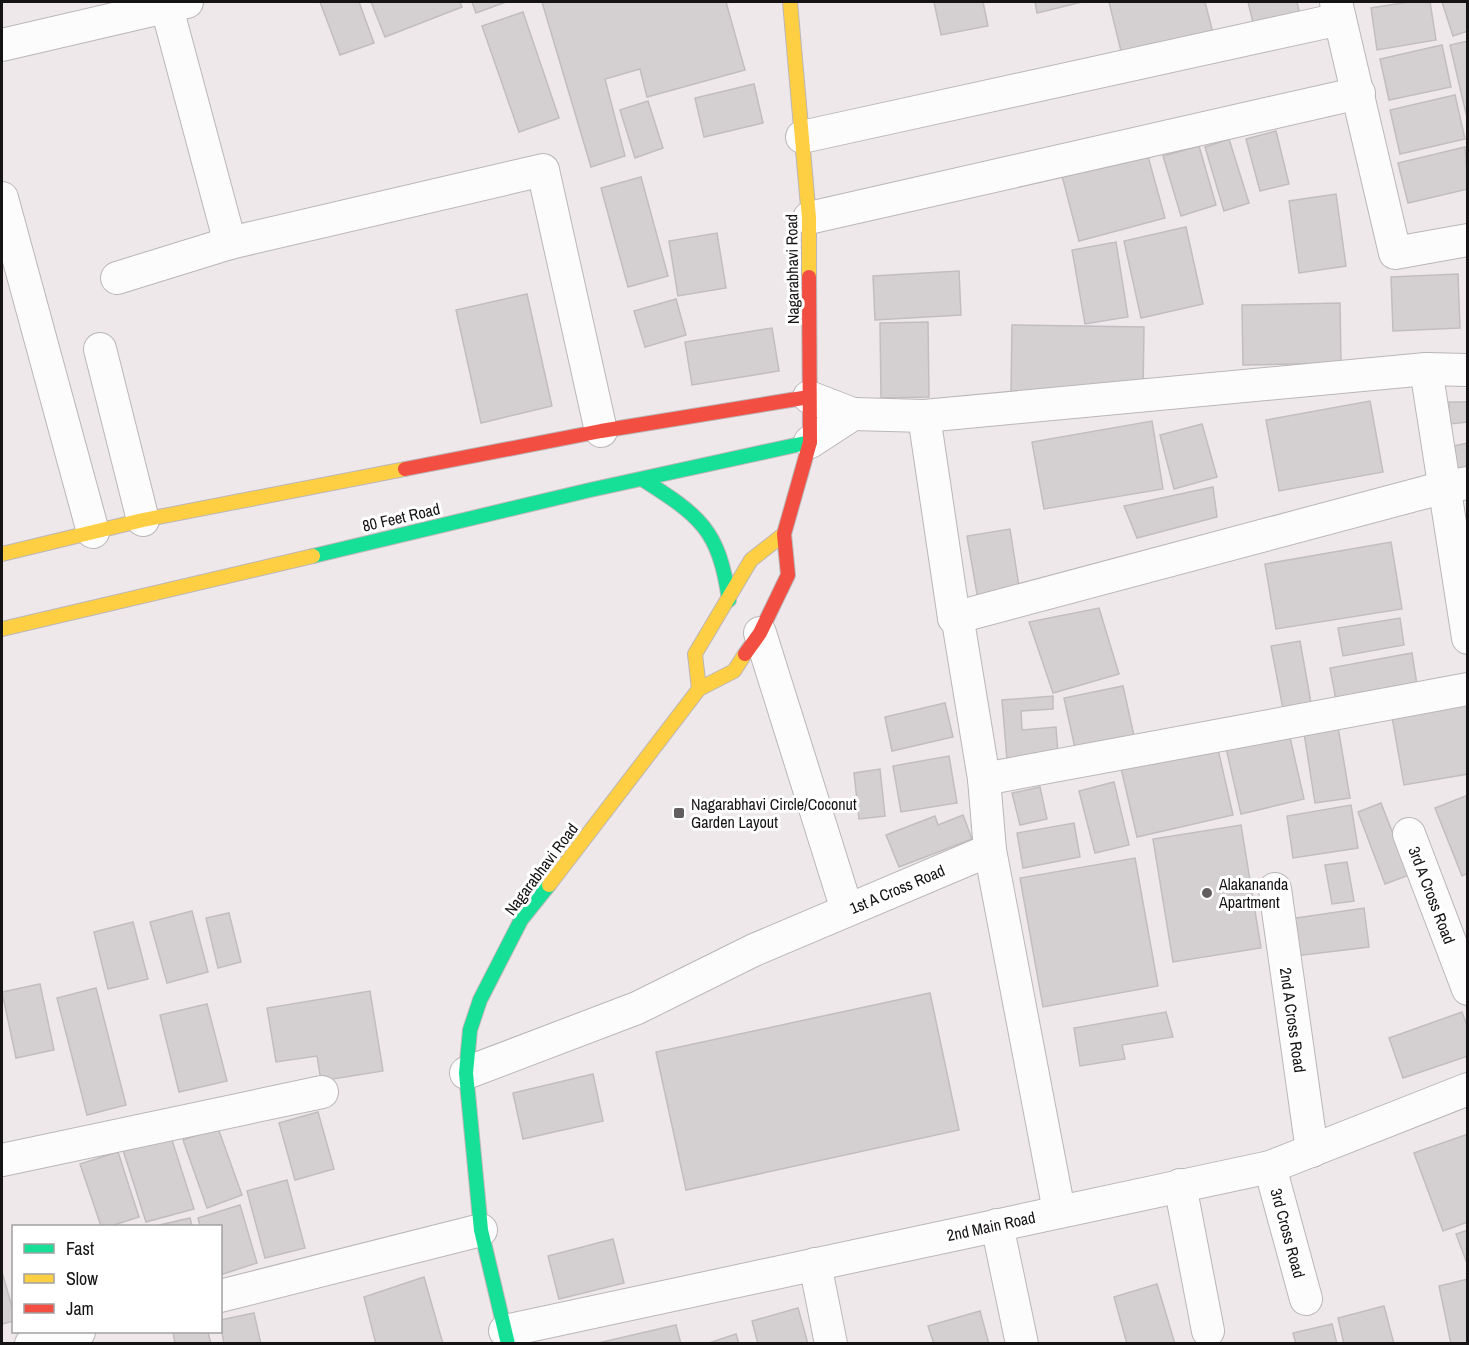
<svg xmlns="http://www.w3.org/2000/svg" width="1469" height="1345" font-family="'Archivo Narrow',sans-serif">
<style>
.building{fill:#d4d0d2;stroke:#c1bdc0;stroke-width:1.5}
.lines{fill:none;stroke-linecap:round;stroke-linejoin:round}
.street-casing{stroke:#bbb6b8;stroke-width:34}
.fast-casing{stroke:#bbb6b8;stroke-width:16}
.slow-casing{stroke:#bbb6b8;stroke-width:16}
.jam-casing{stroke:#bbb6b8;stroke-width:16}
.street{stroke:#fcfcfc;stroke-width:32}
.fast{stroke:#16e098;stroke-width:14}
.slow{stroke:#ffcf43;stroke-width:14}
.jam{stroke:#f24e42;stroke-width:14}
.poi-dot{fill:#625e5f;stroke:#fff;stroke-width:2}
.labels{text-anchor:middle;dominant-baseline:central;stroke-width:6;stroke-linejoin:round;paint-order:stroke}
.street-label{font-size:16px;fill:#161314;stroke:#fff}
.poi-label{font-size:16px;fill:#161314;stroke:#fff;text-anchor:start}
</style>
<rect width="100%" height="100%" fill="#eee8eb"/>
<g class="building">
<path d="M 320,2 L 359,2 L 374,43 L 340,55 Z"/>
<path d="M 371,2 L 460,2 L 462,7 L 385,37 Z"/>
<path d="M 472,2 L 506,2 L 476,13 Z"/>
<path d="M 542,2 L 726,2 L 745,70 L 647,97 L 640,69 L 605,79 L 625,156 L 591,167 Z"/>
<path d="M 934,2 L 983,2 L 988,26 L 941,35 Z"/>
<path d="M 1035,2 L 1082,2 L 1037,13 Z"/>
<path d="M 1109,2 L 1205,2 L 1213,33 L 1122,55 Z"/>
<path d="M 1248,2 L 1297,2 L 1301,20 L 1255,30 Z"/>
<path d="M 1409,2 L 1430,2 L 1436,40 L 1377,50 L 1371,8 Z"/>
<path d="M 1442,2 L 1468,2 L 1468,31 L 1453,36 Z"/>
<path d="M 523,12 L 559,118 L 519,132 L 482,26 Z"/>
<path d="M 1468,41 L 1468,122 L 1450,45 Z"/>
<path d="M 1442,45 L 1451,87 L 1389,100 L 1380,59 Z"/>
<path d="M 754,84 L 763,123 L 704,137 L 695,98 Z"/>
<path d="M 1455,95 L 1465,139 L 1400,154 L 1390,110 Z"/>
<path d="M 648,101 L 663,148 L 635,158 L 620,110 Z"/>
<path d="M 1276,131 L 1289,184 L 1260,191 L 1246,139 Z"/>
<path d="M 1229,139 L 1249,203 L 1224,211 L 1205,147 Z"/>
<path d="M 1199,146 L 1216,205 L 1181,216 L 1163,156 Z"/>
<path d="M 1465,147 L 1468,189 L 1408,203 L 1398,163 Z"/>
<path d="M 1146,149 L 1165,218 L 1079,241 L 1061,172 Z"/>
<path d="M 641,177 L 668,276 L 628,287 L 601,188 Z"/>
<path d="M 1336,194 L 1346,266 L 1299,273 L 1289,201 Z"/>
<path d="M 1186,227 L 1203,304 L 1141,318 L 1124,241 Z"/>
<path d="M 717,233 L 726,288 L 678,296 L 669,241 Z"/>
<path d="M 1116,242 L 1128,317 L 1085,324 L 1072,250 Z"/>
<path d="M 959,271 L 961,315 L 875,320 L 873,276 Z"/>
<path d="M 1458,274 L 1460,328 L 1393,331 L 1391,277 Z"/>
<path d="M 527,294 L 552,406 L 481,423 L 456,310 Z"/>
<path d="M 676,299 L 686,335 L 645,347 L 634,311 Z"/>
<path d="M 1340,303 L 1341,363 L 1243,365 L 1242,305 Z"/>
<path d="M 928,322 L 929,397 L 881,398 L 880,323 Z"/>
<path d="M 1012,325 L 1144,327 L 1143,394 L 1011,392 Z"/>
<path d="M 772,328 L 779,371 L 692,385 L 685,342 Z"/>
<path d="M 1370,401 L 1383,472 L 1279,491 L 1266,420 Z"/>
<path d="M 1449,402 L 1468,402 L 1468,422 L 1449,424 Z"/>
<path d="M 1152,421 L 1163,489 L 1044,509 L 1032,442 Z"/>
<path d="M 1202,424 L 1217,477 L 1174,489 L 1160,435 Z"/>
<path d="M 1468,443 L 1468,467 L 1454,469 L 1448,447 Z"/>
<path d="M 1213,487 L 1217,517 L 1137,538 L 1124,506 Z"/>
<path d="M 1010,529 L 1020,593 L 978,600 L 967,536 Z"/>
<path d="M 1391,542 L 1402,609 L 1276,629 L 1265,564 Z"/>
<path d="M 1099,608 L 1119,674 L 1053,693 L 1029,622 Z"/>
<path d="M 1400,618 L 1404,645 L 1343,656 L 1338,628 Z"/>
<path d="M 1300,641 L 1311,703 L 1283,709 L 1271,646 Z"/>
<path d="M 1412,653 L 1417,685 L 1336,700 L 1330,668 Z"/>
<path d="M 1123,686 L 1134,736 L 1075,748 L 1064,698 Z"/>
<path d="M 1053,696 L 1053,709 L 1021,711 L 1022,730 L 1056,727 L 1058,755 L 1007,760 L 1002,700 Z"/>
<path d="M 1468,696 L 1468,774 L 1404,785 L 1391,711 Z"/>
<path d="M 945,703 L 953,737 L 892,751 L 885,717 Z"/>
<path d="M 1338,727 L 1350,798 L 1315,803 L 1304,733 Z"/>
<path d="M 1289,733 L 1304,799 L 1241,814 L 1226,748 Z"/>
<path d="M 1217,745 L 1233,815 L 1137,837 L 1121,768 Z"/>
<path d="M 949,756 L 957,803 L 901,812 L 893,766 Z"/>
<path d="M 880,769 L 885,816 L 859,819 L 854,773 Z"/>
<path d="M 1114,782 L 1129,845 L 1095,853 L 1079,791 Z"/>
<path d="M 1040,787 L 1047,819 L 1020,825 L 1012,793 Z"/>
<path d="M 1468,795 L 1468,873 L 1462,876 L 1435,808 Z"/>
<path d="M 1381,803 L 1409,875 L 1385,884 L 1358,812 Z"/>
<path d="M 1351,805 L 1358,848 L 1293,858 L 1287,816 Z"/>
<path d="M 963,815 L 972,839 L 899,867 L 886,835 L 935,816 L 938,825 Z"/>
<path d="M 1074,823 L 1080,857 L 1023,868 L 1017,833 Z"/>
<path d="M 1241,825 L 1261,948 L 1173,962 L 1153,839 Z"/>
<path d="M 1135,858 L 1158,986 L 1043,1007 L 1020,878 Z"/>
<path d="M 1347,862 L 1354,901 L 1332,904 L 1325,865 Z"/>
<path d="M 1364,908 L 1369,947 L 1295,956 L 1290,919 Z"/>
<path d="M 192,911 L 208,972 L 167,983 L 150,922 Z"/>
<path d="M 229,913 L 241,962 L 218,968 L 206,918 Z"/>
<path d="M 133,922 L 148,979 L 108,989 L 94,932 Z"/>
<path d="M 40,984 L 54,1050 L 16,1058 L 2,992 Z"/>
<path d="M 96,988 L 126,1105 L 87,1115 L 57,998 Z"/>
<path d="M 370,991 L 383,1071 L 321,1081 L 317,1056 L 276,1062 L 267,1008 Z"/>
<path d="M 930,993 L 959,1130 L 686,1190 L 656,1052 Z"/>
<path d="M 207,1004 L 227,1081 L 179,1092 L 160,1015 Z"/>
<path d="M 1166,1012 L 1173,1037 L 1122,1045 L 1125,1059 L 1080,1066 L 1074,1028 Z"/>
<path d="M 1462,1012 L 1468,1028 L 1468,1056 L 1403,1078 L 1389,1038 Z"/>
<path d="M 593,1074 L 603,1121 L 523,1139 L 513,1093 Z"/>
<path d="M 318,1112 L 334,1169 L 295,1180 L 279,1123 Z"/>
<path d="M 218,1128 L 242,1195 L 207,1208 L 183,1140 Z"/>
<path d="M 1468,1134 L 1468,1222 L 1443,1231 L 1414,1153 Z"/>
<path d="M 171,1137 L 194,1209 L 146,1222 L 123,1150 Z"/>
<path d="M 118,1152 L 139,1217 L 111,1226 L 101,1226 L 80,1164 Z"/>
<path d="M 287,1180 L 305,1248 L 265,1258 L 247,1191 Z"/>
<path d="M 240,1205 L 257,1263 L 220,1275 L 220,1226 L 200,1226 L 198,1218 Z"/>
<path d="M 190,1218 L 192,1226 L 155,1226 Z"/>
<path d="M 1468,1230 L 1468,1266 L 1456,1234 Z"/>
<path d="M 613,1239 L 624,1283 L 559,1299 L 548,1256 Z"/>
<path d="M 2,1272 L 14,1314 L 14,1321 L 2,1324 Z"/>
<path d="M 424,1277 L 443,1344 L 376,1344 L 364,1297 Z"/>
<path d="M 1468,1279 L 1468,1344 L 1451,1344 L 1439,1286 Z"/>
<path d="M 1157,1284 L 1175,1344 L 1127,1344 L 1114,1297 Z"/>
<path d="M 1384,1306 L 1394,1344 L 1344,1344 L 1338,1318 Z"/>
<path d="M 798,1308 L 808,1344 L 758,1344 L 752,1321 Z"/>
<path d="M 980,1311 L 989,1344 L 934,1344 L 928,1326 Z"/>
<path d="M 254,1313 L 261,1344 L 224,1344 L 220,1320 Z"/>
<path d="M 1332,1324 L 1337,1344 L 1296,1344 L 1293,1333 Z"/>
<path d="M 676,1325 L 681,1344 L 594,1344 Z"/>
<path d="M 173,1332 L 208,1332 L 211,1344 L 175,1344 Z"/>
<path d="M 736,1334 L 739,1344 L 706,1344 Z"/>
</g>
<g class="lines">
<defs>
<g id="street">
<path d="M 1336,2 L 1395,253 L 1468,240"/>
<path d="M 167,8 L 230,243"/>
<path d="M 2,45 L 187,2"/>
<path d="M 802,137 L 1340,19"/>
<path d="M 2,198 L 93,532"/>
<path d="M 809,218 L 1359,93"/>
<path d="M 117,278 L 230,243 L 543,170 L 601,431"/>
<path d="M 100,349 L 143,520"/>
<path d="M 1426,369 L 1468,638"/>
<path d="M 809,397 L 853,414 L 810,442"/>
<path d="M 853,414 L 924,416 L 1426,369 L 1468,370"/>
<path d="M 924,416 L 954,618 L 958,621 L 984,779 L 990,850"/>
<path d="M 954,618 L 1445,487 L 1468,483"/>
<path d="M 760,633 L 847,910"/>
<path d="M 984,779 L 1468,689"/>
<path d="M 1409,834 L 1468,989"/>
<path d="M 1275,889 L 1312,1151"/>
<path d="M 466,1073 L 637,1008 L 754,950 L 990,850 L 1059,1211"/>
<path d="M 2,1160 L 322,1092"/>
<path d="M 1270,1167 L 1306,1299"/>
<path d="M 1180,1185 L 1208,1331"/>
<path d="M 997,1225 L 1022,1344"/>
<path d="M 815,1264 L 831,1344"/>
<path d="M 220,1296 L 481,1230"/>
<path d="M 505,1331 L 1270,1167 L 1468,1089"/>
<path d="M 31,1344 L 79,1332"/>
</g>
<g id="fast">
<path d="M 642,479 C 700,516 719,529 729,600"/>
<path d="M 313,556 L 590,490 L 810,442"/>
<path d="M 508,1344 L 481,1230 L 466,1073 L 470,1030 L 480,1000 L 521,920 L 549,885"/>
</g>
<g id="slow">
<path d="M 790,2 L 809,218 L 809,277"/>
<path d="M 2,554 L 143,520 L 405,469"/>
<path d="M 2,629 L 313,556"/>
<path d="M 745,654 L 734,671 L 699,689 L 695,654 L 751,560 L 784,534"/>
<path d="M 549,885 L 699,689"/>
</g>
<g id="jam">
<path d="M 405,469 L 601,431 L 809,397"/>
<path d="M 745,654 L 760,633 L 788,575 L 784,534 L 810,442 L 809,277"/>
</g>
</defs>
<use href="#street" class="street-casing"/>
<use href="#fast" class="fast-casing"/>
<use href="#slow" class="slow-casing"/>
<use href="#jam" class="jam-casing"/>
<use href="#street" class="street"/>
<use href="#fast" class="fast"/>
<use href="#slow" class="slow"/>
<use href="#jam" class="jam"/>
</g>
<g class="poi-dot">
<rect x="673" y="807" width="12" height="12" rx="3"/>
<circle cx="1207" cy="893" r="6"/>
</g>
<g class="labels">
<g class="street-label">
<text transform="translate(792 269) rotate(-91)">Nagarabhavi Road</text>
<text transform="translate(401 517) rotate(-13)">80 Feet Road</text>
<text transform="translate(541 869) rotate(-53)">Nagarabhavi Road</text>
<text transform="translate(897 889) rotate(-23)">1st A Cross Road</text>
<text transform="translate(1432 895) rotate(69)">3rd A Cross Road</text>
<text transform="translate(1293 1020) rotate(82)">2nd A Cross Road</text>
<text transform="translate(991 1226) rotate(-12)">2nd Main Road</text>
<text transform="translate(1288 1233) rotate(75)">3rd Cross Road</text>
</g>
<g class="poi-label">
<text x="691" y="804">Nagarabhavi Circle/Coconut<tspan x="691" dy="18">Garden Layout</tspan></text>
<text x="1219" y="884">Alakananda<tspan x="1219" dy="18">Apartment</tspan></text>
</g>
</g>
<rect width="1469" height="1345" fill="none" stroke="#161314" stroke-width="6"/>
<rect x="12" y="1225" width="210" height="108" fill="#ffffff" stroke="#a2a1a1" stroke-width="1.5"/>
<rect x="24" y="1244" width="30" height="9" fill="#16e098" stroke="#a2a1a1" stroke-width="1.5"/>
<text x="66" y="1255" font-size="18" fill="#161314">Fast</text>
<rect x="24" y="1274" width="30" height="9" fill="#ffcf43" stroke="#a2a1a1" stroke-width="1.5"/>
<text x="66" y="1285" font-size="18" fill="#161314">Slow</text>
<rect x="24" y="1304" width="30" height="9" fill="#f24e42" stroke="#a2a1a1" stroke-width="1.5"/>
<text x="66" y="1315" font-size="18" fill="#161314">Jam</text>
</svg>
